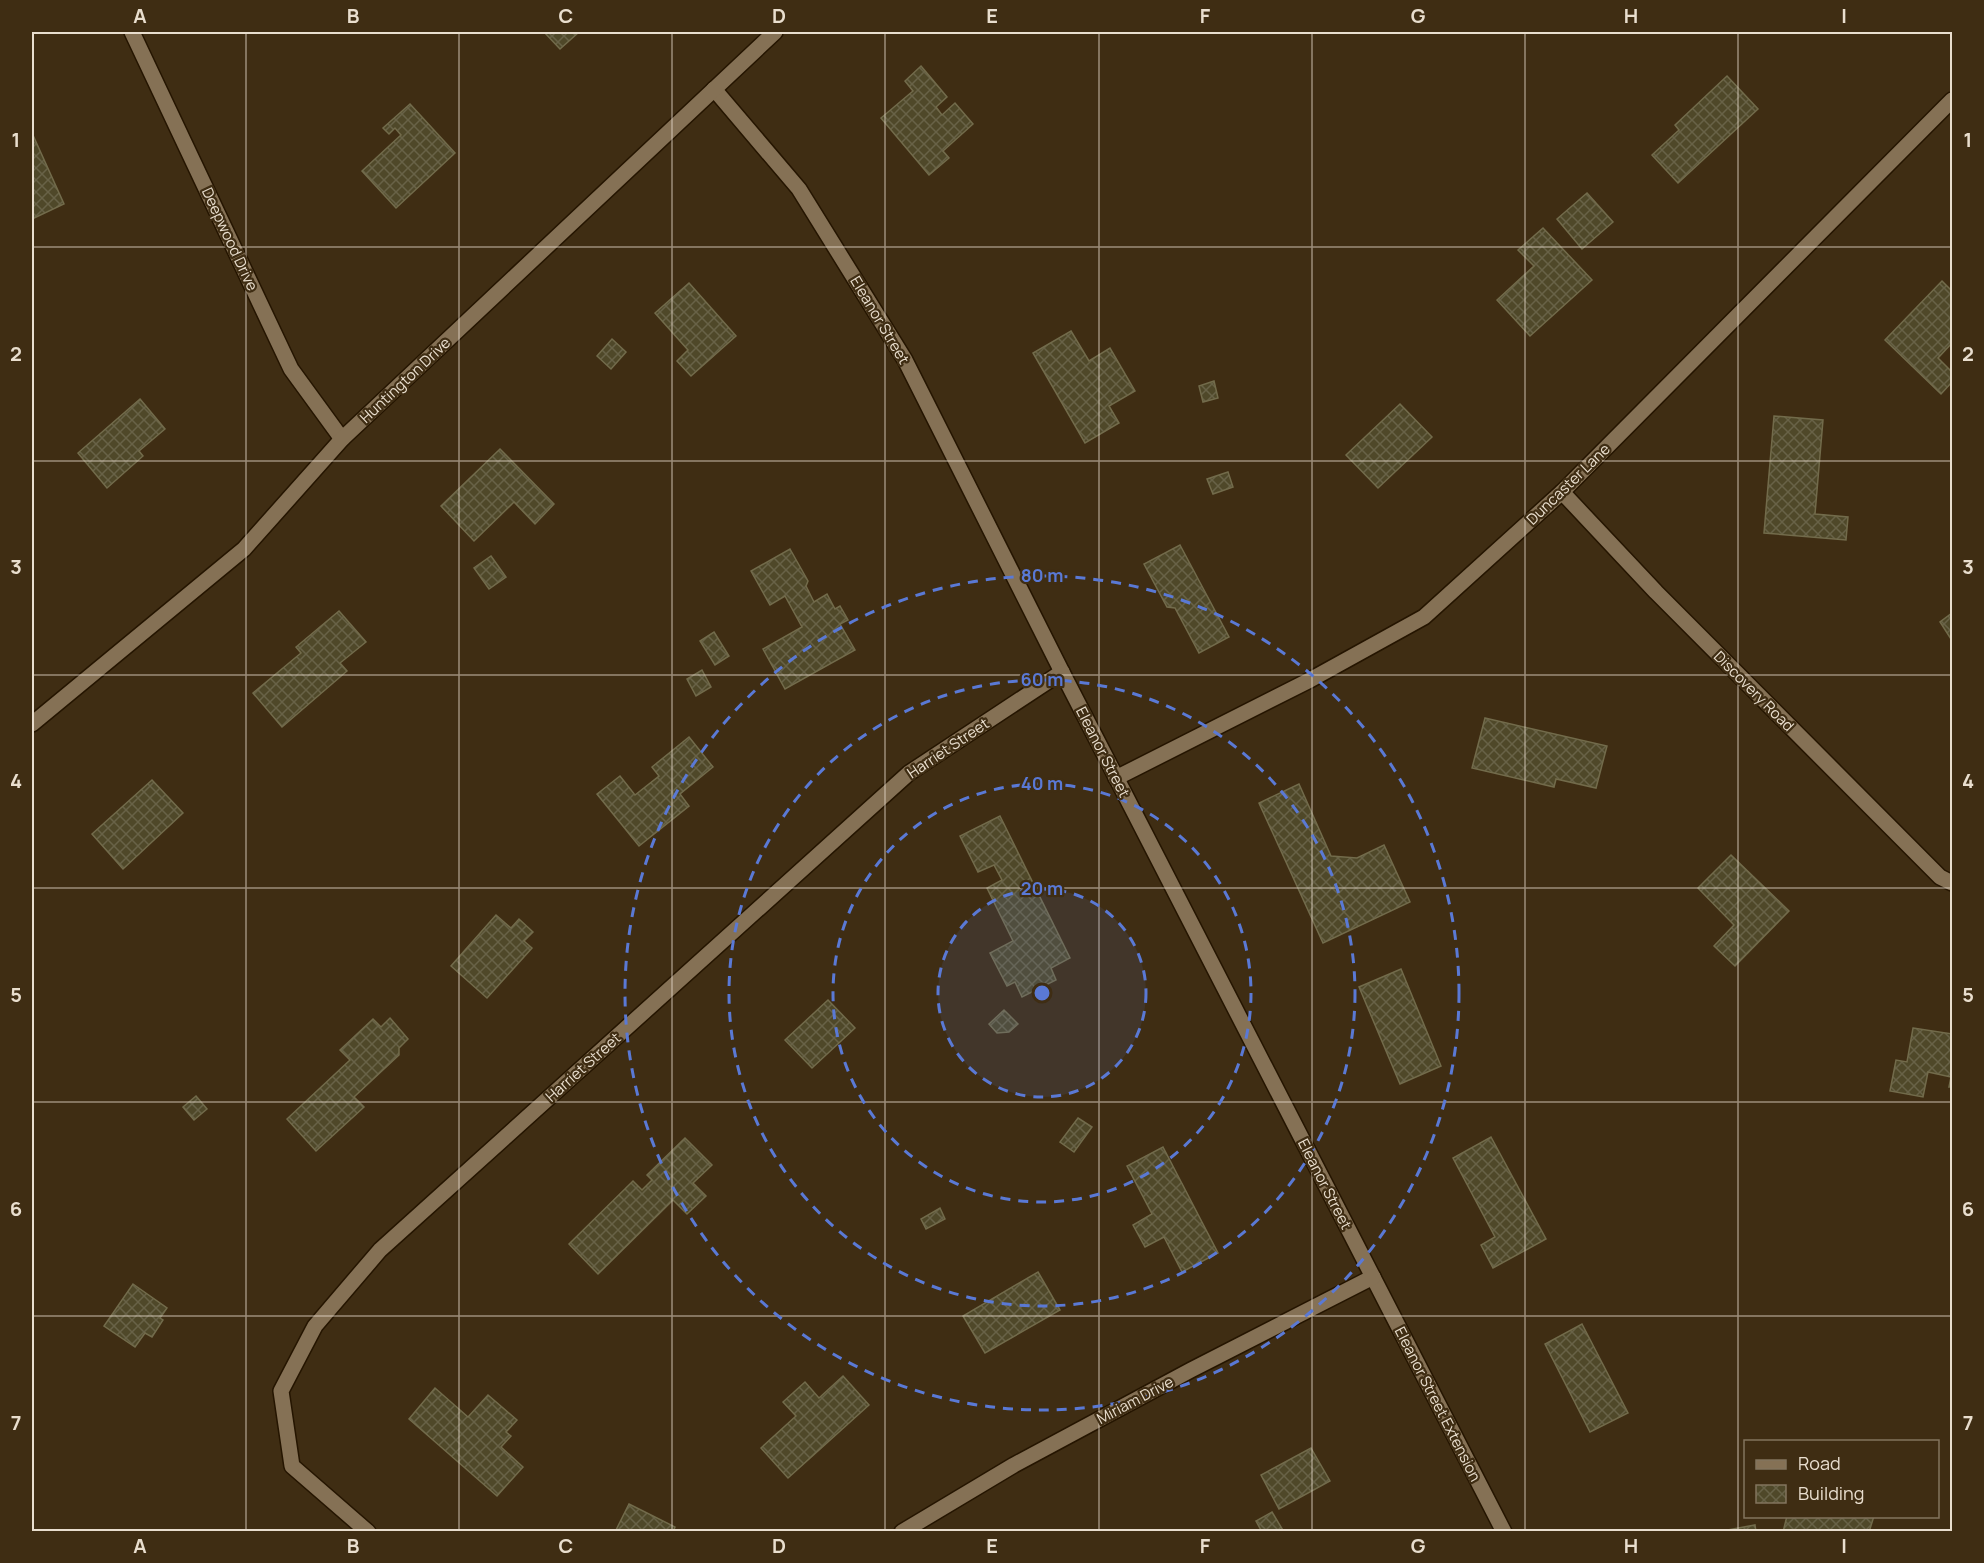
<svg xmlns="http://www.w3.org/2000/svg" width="1984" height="1563" font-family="Manrope,sans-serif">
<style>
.building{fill:url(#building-cross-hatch);stroke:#726b4b;stroke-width:1.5}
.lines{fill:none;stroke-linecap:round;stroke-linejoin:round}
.street-casing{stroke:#251500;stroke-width:18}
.street{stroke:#857155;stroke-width:15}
.grid{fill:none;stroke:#e9dece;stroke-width:1.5;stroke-opacity:0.55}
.ring{fill:none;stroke:#5a79d5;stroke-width:3;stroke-dasharray:10 8}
.labels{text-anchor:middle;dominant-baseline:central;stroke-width:4.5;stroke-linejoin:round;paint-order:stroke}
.street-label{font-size:15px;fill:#e9dece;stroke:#3f2d13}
.centre{fill:#5a79d5;stroke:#3f2d13;stroke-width:3}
.ring-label{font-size:18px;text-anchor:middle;font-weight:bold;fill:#5a79d5;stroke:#3f2d13;stroke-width:4.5;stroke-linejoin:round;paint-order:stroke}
.neatline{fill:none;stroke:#e9dece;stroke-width:2}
.grid-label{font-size:20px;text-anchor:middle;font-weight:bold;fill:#e9dece}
</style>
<defs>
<pattern id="building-cross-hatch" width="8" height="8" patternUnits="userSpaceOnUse" patternTransform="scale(1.5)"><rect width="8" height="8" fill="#4f4829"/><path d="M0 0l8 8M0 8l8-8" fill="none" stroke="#686247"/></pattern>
</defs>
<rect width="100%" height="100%" fill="#3f2d13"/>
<g class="building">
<path d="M 544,32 L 579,32 L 560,49 Z"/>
<path d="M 921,66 L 947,97 L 936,107 L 942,115 L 955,103 L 973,124 L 943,151 L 949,158 L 929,175 L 881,118 L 913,91 L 905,81 Z"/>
<path d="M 1727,76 L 1758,109 L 1678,183 L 1652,155 L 1679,130 L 1675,125 Z"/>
<path d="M 410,104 L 455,153 L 396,208 L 362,171 L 401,135 L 395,128 L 389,134 L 383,128 Z"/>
<path d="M 32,133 L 64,204 L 32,219 Z"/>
<path d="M 1587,193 L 1613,222 L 1582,249 L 1557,219 Z"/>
<path d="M 1543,228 L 1592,280 L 1530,336 L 1497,300 L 1534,266 L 1518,250 Z"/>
<path d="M 1942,281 L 1952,291 L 1952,343 L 1938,358 L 1952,372 L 1952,382 L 1941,394 L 1885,340 Z"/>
<path d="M 689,283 L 736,336 L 691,376 L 677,361 L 688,350 L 655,313 Z"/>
<path d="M 1071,331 L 1089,361 L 1110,348 L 1135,391 L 1109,406 L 1119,423 L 1085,443 L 1033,353 Z"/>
<path d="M 612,339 L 626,352 L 611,369 L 597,356 Z"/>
<path d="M 1214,381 L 1218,398 L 1203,402 L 1199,386 Z"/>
<path d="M 140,399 L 165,429 L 139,451 L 143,456 L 107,488 L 78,453 Z"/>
<path d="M 1400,404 L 1432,437 L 1378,488 L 1346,455 Z"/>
<path d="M 1774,416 L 1823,420 L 1815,514 L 1848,517 L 1846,540 L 1764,533 Z"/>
<path d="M 500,449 L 554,504 L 535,524 L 514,502 L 474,541 L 441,506 Z"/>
<path d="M 1228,472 L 1233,487 L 1213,494 L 1207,479 Z"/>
<path d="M 1180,545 L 1229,637 L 1199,653 L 1175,608 L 1167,607 L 1144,564 Z"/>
<path d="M 790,549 L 808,581 L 806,586 L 814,602 L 827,594 L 835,609 L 840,606 L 848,620 L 840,624 L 855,650 L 785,689 L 763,649 L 802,627 L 785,596 L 770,605 L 751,571 Z"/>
<path d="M 491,556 L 506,577 L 489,589 L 474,568 Z"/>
<path d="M 339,611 L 366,642 L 340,663 L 347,671 L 282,727 L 253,693 L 301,653 L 296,647 Z"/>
<path d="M 1952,613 L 1952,638 L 1951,639 L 1940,622 Z"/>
<path d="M 714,632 L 729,656 L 715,665 L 700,641 Z"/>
<path d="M 702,670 L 711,687 L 696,696 L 687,679 Z"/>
<path d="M 1485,718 L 1607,746 L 1596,788 L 1556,779 L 1554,787 L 1472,768 Z"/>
<path d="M 689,737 L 713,767 L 680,794 L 689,806 L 639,846 L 597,794 L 620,776 L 635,795 L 659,776 L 652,767 Z"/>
<path d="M 152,780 L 183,813 L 123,869 L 92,834 Z"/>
<path d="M 1299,784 L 1331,856 L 1357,858 L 1384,845 L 1410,902 L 1323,943 L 1259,803 Z"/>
<path d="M 1000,816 L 1070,958 L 1051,968 L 1056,980 L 1022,997 L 1015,982 L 1007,986 L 990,953 L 1013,941 L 987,888 L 1002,880 L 994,865 L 978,872 L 960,836 Z"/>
<path d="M 1731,855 L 1789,911 L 1735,966 L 1714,946 L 1734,925 L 1698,888 Z"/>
<path d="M 496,915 L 511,928 L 519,919 L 533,932 L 524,941 L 532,948 L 487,998 L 451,966 Z"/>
<path d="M 1401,969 L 1441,1066 L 1400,1084 L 1359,987 Z"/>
<path d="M 828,1000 L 855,1028 L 812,1068 L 785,1040 Z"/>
<path d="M 1004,1010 L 1018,1024 L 1009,1032 L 997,1033 L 989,1024 Z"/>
<path d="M 390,1018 L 408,1039 L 399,1048 L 399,1055 L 354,1097 L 364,1107 L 316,1151 L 287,1119 L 350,1060 L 340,1050 L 373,1019 L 381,1027 Z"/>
<path d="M 1913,1028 L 1952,1034 L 1952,1031 L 1952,1087 L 1949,1087 L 1951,1077 L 1928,1072 L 1923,1097 L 1890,1091 L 1896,1060 L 1907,1062 Z"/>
<path d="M 196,1096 L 207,1109 L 194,1120 L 183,1107 Z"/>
<path d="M 1078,1118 L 1092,1127 L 1074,1152 L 1060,1142 Z"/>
<path d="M 1491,1137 L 1546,1239 L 1493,1268 L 1481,1245 L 1495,1237 L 1453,1158 Z"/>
<path d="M 685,1138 L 712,1165 L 693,1183 L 706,1196 L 687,1214 L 673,1200 L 598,1274 L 569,1244 L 633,1181 L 642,1190 L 652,1180 L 647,1175 Z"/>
<path d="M 1163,1147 L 1218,1253 L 1182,1272 L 1164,1237 L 1145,1247 L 1133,1225 L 1152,1214 L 1127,1166 Z"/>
<path d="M 940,1208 L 945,1219 L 926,1229 L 921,1219 Z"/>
<path d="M 1038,1272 L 1060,1310 L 985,1353 L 963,1316 Z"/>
<path d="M 133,1284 L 167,1308 L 160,1318 L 163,1320 L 152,1337 L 145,1333 L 135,1347 L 104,1326 Z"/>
<path d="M 1582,1324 L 1628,1413 L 1590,1432 L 1545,1344 Z"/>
<path d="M 843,1376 L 869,1405 L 788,1478 L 761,1448 L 796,1416 L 783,1402 L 805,1382 L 819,1398 Z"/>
<path d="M 435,1388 L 468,1417 L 488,1395 L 517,1420 L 506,1432 L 511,1436 L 501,1447 L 523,1467 L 497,1496 L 409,1419 Z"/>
<path d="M 1311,1448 L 1330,1481 L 1279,1509 L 1261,1475 Z"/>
<path d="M 629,1504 L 675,1527 L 673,1532 L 615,1532 Z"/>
<path d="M 1272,1512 L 1284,1532 L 1262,1532 L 1256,1521 Z"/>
<path d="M 1787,1516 L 1874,1516 L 1869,1532 L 1783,1532 Z"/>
<path d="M 1755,1525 L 1756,1532 L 1717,1532 Z"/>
</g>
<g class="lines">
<defs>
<g id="street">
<path d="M 132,32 L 291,369 L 342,439"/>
<path d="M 714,89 L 799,189 L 905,360 L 1062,672 L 1504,1532"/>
<path d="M 1562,492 L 1656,592 L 1940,877 L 1952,883"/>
<path d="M 32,724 L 244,549 L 342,439 L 775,32"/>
<path d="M 1116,778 L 1310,680 L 1424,617 L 1562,492 L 1952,100"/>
<path d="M 368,1532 L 292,1466 L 281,1391 L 315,1326 L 380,1250 L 909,773 L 1062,672"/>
<path d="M 902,1532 L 1014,1465 L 1191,1370 L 1373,1277"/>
</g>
</defs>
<use href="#street" class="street-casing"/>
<use href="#street" class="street"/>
</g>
<path class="grid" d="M 246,32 L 246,1532M 459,32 L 459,1532M 672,32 L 672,1532M 885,32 L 885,1532M 1099,32 L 1099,1532M 1312,32 L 1312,1532M 1525,32 L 1525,1532M 1738,32 L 1738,1532M 32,247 L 1952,247M 32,461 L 1952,461M 32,675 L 1952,675M 32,888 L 1952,888M 32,1102 L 1952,1102M 32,1316 L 1952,1316"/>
<circle cx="1042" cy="993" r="104" fill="#5a79d5" fill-opacity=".12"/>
<g class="ring">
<circle cx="1042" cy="993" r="104"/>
<circle cx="1042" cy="993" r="209"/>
<circle cx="1042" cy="993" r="313"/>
<circle cx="1042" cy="993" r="417"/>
</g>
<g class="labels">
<g class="street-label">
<text transform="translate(230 239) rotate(65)">Deepwood Drive</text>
<text transform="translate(880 320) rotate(59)">Eleanor Street</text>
<text transform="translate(405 380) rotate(-43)">Huntington Drive</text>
<text transform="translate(1568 484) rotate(-44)">Duncaster Lane</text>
<text transform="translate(1754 691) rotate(45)">Discovery Road</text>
<text transform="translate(948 748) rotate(-34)">Harriet Street</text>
<text transform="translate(1103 752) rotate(63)">Eleanor Street</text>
<text transform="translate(583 1067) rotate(-42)">Harriet Street</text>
<text transform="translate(1325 1184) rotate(63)">Eleanor Street</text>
<text transform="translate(1135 1400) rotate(-28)">Miriam Drive</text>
<text transform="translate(1438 1404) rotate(63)">Eleanor Street Extension</text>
</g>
</g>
<circle cx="1042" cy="993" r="9" class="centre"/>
<g class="ring-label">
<text x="1042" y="582">80 m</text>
<text x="1042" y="686">60 m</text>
<text x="1042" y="790">40 m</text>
<text x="1042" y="895">20 m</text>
</g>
<rect width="1984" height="1563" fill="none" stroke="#3f2d13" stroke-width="66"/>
<rect x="1744" y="1440" width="195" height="78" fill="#3f2d13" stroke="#83745e" stroke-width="1.5"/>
<rect x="1756" y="1460" width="30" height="9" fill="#857155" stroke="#83745e" stroke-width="1.5"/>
<text x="1798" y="1470" font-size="18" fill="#e9dece">Road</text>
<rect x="1756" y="1485" width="30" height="18" fill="url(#building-cross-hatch)" stroke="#83745e" stroke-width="1.5"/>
<text x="1798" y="1500" font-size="18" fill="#e9dece">Building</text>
<rect x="33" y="33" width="1918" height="1497" class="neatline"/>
<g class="grid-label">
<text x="140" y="23">A</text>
<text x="353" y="23">B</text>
<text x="566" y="23">C</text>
<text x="779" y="23">D</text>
<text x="992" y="23">E</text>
<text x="1205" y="23">F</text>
<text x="1418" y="23">G</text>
<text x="1631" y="23">H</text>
<text x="1844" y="23">I</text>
<text x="16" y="147">1</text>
<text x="1968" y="147">1</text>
<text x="16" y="361">2</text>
<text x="1968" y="361">2</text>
<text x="16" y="574">3</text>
<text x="1968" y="574">3</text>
<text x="16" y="788">4</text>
<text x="1968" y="788">4</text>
<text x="16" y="1002">5</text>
<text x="1968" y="1002">5</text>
<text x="16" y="1216">6</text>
<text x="1968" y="1216">6</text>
<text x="16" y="1430">7</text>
<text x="1968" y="1430">7</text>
<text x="140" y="1553">A</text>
<text x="353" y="1553">B</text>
<text x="566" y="1553">C</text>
<text x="779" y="1553">D</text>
<text x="992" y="1553">E</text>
<text x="1205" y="1553">F</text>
<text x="1418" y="1553">G</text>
<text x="1631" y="1553">H</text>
<text x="1844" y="1553">I</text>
</g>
</svg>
